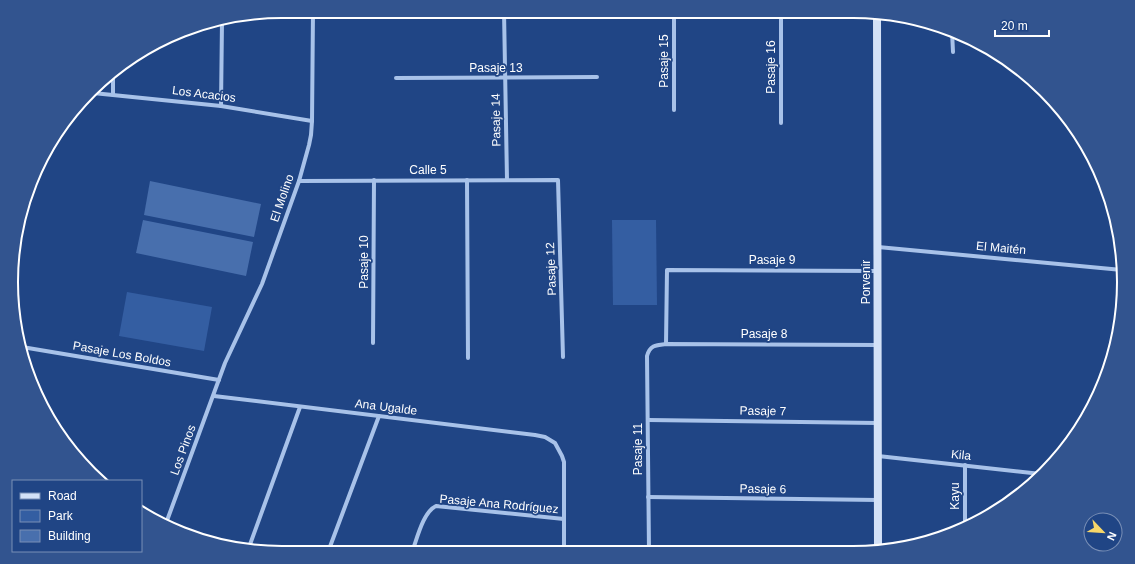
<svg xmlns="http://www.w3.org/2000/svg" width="1135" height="564" font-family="Helvetica,sans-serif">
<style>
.green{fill:#345ea2}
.building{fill:#486fad}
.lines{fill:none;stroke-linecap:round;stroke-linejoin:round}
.street{stroke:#a8c2e9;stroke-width:4}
.secondary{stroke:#d3e1f7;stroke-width:8}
.labels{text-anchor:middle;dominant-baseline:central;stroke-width:3.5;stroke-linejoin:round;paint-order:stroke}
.street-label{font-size:12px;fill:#fff;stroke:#204585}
.rim{fill:none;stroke:#fff;stroke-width:2}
</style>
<rect width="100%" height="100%" fill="#204585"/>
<g class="green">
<path d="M 612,220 L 656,220 L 657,305 L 613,305 Z"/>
<path d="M 127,292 L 212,307 L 204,351 L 119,336 Z"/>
</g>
<g class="building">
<path d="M 150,181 L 261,204 L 254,237 L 144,215 Z"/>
<path d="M 143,220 L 253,242 L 246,276 L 136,253 Z"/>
</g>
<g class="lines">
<g class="street">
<path d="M 504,11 L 507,180"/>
<path d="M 674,11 L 674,110"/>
<path d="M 781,11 L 781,123"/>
<path d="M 952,31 L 953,52"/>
<path d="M 113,72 L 113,94"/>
<path d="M 396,78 L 597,77"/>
<path d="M 93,93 L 221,106 L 312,121"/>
<path d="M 221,106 L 222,21"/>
<path d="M 467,180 L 468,358"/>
<path d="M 299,181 L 558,180 L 563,357"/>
<path d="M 878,247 L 1122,270"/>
<path d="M 373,343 L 374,180"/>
<path d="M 666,344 L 667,270 L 877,271"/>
<path d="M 22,347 L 219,380"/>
<path d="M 214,396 L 535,435 L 545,437 L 555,443 L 562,456 L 564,462 L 564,552"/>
<path d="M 648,420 L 878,423"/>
<path d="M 878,456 L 1041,474"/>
<path d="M 965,465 L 965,527"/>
<path d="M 648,497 L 878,500"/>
<path d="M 165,526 L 225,363 L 262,284 L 299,181 L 309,145 L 311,135 L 312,121 L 313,11"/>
<path d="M 248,550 L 300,407"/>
<path d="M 649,551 L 647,356 C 650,345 656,345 666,344 L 878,345"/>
<path d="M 328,552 L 379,416"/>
<path d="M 412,552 C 417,539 423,512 436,506 L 564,519"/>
</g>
<path class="secondary" d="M 877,13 L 878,551"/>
</g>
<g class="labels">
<g class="street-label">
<text transform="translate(664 61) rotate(-90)">Pasaje 15</text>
<text transform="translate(771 67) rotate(-90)">Pasaje 16</text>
<text x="496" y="68">Pasaje 13</text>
<text transform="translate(204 94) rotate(7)">Los Acacios</text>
<text transform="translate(496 120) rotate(-91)">Pasaje 14</text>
<text x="428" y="170">Calle 5</text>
<text transform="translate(282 198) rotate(-71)">El Molino</text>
<text transform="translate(1001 248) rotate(5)">El Maitén</text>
<text x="772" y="260">Pasaje 9</text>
<text transform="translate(364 262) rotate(-90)">Pasaje 10</text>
<text transform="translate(551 269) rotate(-92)">Pasaje 12</text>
<text transform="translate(866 282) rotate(-90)">Porvenir</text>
<text x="764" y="334">Pasaje 8</text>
<text transform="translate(122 354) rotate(10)">Pasaje Los Boldos</text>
<text transform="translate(386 407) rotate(7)">Ana Ugalde</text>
<text transform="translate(763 411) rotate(1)">Pasaje 7</text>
<text transform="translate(638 449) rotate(-90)">Pasaje 11</text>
<text transform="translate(183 450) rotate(-70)">Los Pinos</text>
<text transform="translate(961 455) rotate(6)">Kila</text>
<text transform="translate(763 489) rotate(1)">Pasaje 6</text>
<text transform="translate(955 496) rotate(-90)">Kayu</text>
<text transform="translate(499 504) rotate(5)">Pasaje Ana Rodríguez</text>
</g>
</g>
<path d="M0 0H1135V564H0ZM282 18H853A264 264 0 0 1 1117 282V282A264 264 0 0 1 853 546H282A264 264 0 0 1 18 282V282A264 264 0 0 1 282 18Z" fill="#32548f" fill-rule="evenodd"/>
<path class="rim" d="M282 18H853A264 264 0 0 1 1117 282V282A264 264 0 0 1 853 546H282A264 264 0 0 1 18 282V282A264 264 0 0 1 282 18Z"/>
<rect x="12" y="480" width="130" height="72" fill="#204585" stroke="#798fb6"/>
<rect x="20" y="493" width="20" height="6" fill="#d3e1f7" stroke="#798fb6"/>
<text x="48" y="500" font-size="12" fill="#ffffff">Road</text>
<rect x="20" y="510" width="20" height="12" fill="#345ea2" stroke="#798fb6"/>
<text x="48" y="520" font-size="12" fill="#ffffff">Park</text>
<rect x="20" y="530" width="20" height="12" fill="#486fad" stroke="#798fb6"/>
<text x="48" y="540" font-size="12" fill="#ffffff">Building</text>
<g transform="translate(1103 532) rotate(115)"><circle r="19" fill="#204585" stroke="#798fb6"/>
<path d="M0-3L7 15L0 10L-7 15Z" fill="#f7d769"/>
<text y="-6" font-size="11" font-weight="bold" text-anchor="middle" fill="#ffffff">N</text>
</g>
<path d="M995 30v6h54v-6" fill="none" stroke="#ffffff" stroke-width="2"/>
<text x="1001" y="30" font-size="12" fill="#ffffff" stroke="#204585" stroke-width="3" paint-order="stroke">20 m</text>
</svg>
